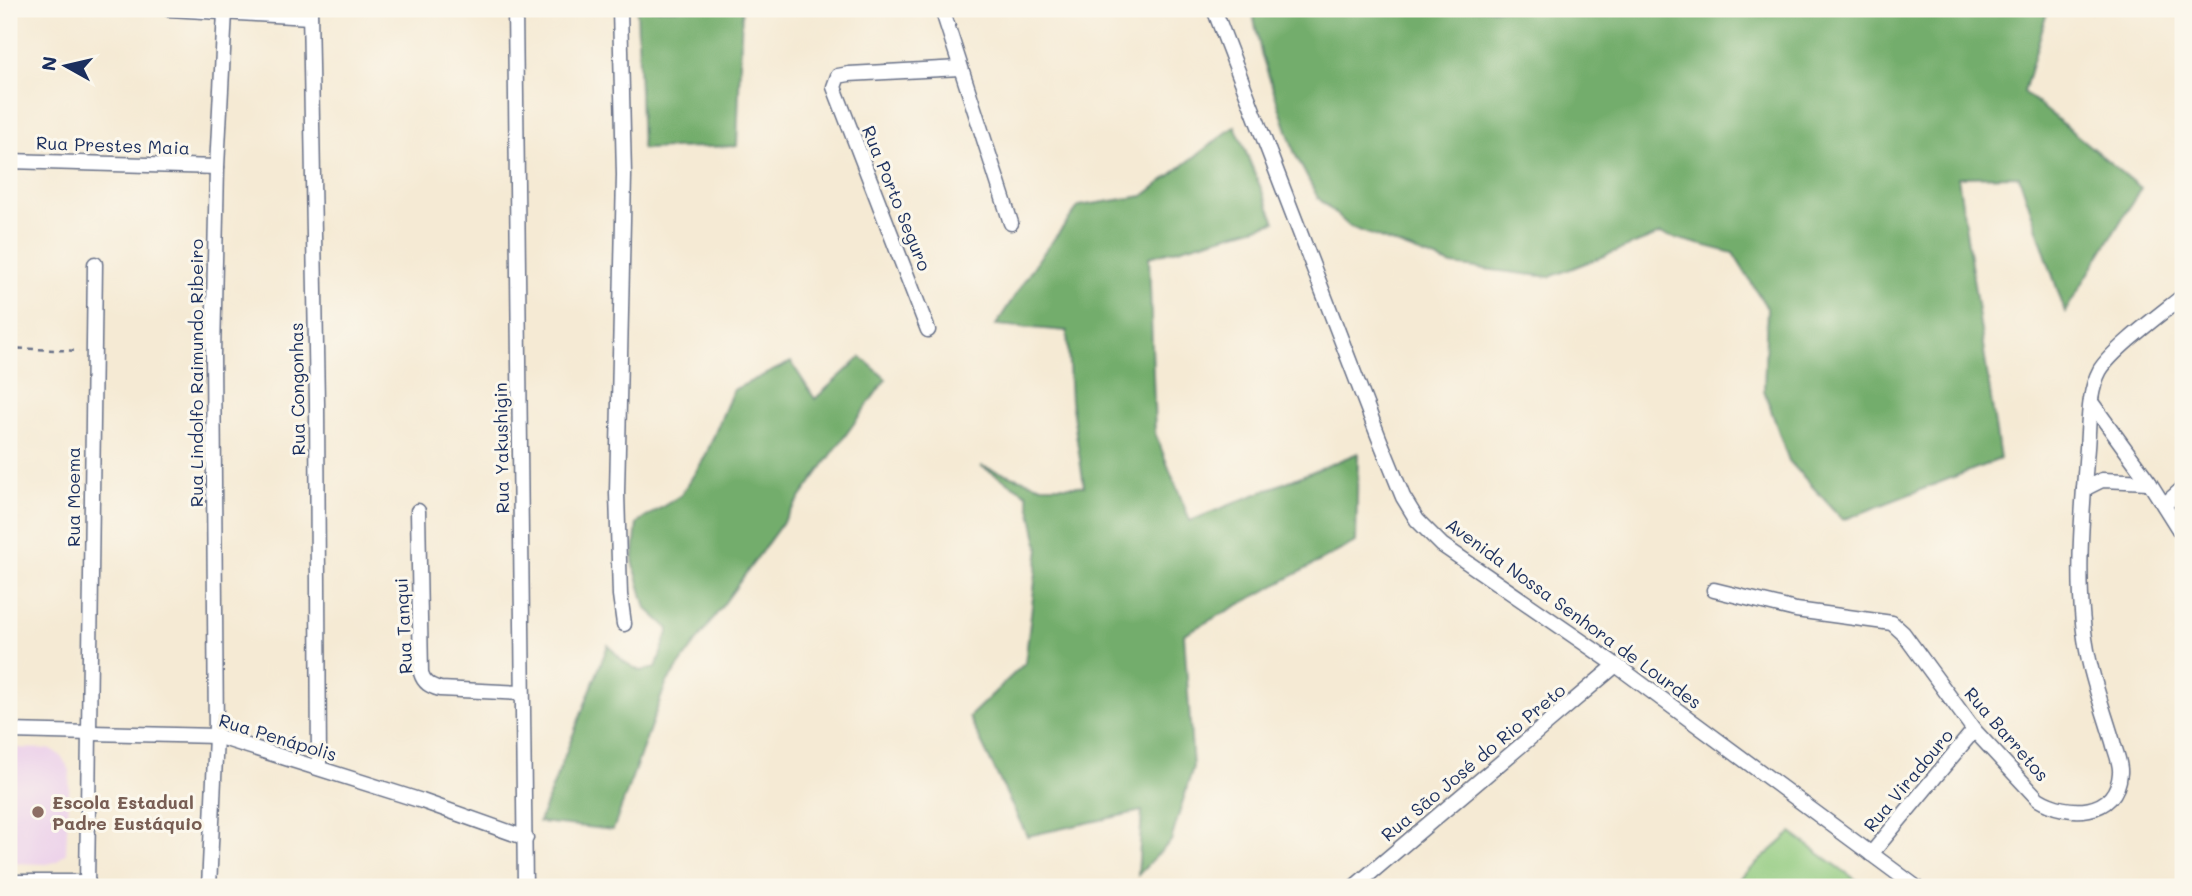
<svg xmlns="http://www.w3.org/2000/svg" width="2192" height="896" font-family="Mali,sans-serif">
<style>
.built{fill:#ecd1ea}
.green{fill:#8fc97d;stroke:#557c6e;stroke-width:2}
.forest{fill:#73ad6c;stroke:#476e65;stroke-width:2}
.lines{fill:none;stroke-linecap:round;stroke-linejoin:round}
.street-casing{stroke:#677087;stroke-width:17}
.path{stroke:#677087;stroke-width:2.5;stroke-dasharray:5 5;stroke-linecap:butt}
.street{stroke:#fff;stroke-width:14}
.education-dot{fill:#8d6e63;stroke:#fbf7ec;stroke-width:2.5}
.labels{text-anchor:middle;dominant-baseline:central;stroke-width:6;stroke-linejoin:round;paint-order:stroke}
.street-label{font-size:18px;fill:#1b2f5e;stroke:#fbf7ec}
.education-label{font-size:18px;font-weight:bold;fill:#785e54;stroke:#fbf7ec;text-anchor:start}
</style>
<rect width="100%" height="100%" fill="#fbf7ec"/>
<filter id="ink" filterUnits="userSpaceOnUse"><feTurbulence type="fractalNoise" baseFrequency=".0143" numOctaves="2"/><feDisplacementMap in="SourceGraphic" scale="14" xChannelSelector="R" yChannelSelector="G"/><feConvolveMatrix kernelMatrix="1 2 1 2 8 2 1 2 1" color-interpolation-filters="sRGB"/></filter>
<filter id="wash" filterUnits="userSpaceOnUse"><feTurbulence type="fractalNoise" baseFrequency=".00686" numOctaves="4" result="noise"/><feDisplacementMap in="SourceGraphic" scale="28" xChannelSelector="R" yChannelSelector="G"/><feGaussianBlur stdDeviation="1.57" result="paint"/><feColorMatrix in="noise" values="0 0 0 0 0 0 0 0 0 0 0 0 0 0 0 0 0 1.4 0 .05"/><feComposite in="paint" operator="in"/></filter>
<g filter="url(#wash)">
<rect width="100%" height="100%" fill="#f5ead4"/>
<path class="built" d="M 9,748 L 51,749 L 61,756 L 70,770 L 66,853 L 56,862 L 47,864 L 9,863 Z"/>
<path class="green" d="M 1791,833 L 1866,887 L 1730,887 Z"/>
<g class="forest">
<path d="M 637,9 L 742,9 L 737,146 L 642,149 Z"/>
<path d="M 1252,9 L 2048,9 L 2024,92 L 2141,188 L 2065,312 L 2019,176 L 1958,177 L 2000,459 L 1843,520 L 1789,461 L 1764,390 L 1767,308 L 1733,253 L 1660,234 L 1550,277 L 1452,265 L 1350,227 L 1318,198 L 1295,154 L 1261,53 Z"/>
<path d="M 1235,126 L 1275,222 L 1149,257 L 1155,433 L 1190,521 L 1358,453 L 1356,542 L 1184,634 L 1193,767 L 1171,841 L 1138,875 L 1142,811 L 1027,836 L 969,717 L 1025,663 L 1039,548 L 1027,494 L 981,466 L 1042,486 L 1084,486 L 1071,401 L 1067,331 L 996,325 L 1038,260 L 1079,206 L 1143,196 Z"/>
<path d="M 861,357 L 886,379 L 666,684 L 613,830 L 539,822 L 608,645 L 623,661 L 640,671 L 656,668 L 669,629 L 646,608 L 633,562 L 637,523 L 681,495 L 705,457 L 733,390 L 791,362 L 815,399 Z"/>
</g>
</g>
<g filter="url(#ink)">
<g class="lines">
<defs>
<g id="street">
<path d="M 169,9 L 310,17"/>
<path d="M 310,9 L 317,404 L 319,768"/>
<path d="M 515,9 L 525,887"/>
<path d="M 620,9 L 624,175 L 617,493 L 620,595 L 624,624"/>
<path d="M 942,9 L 1011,223"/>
<path d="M 1214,9 L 1379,438 L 1403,497 L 1417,520 L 1442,545 L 1616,665 L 1916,887"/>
<path d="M 9,161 L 217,167"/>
<path d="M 928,330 L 834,87 L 838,76 L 849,74 L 960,68"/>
<path d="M 2091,402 L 2149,482 L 2183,536"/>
<path d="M 2084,489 L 2102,480 L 2149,482"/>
<path d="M 2164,505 L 2183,488"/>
<path d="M 418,511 L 421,673 C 424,683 430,686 440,689 L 522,693"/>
<path d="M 1714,590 L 1796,610 L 1892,623 L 1903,633 L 1974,730 L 2038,799 C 2067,817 2117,817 2120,773 C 2121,763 2115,751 2113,742 C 2105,715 2095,688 2089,660 C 2074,593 2082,516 2087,448 C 2089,424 2088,392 2100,370 C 2113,349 2162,313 2183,296"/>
<path d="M 9,731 L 216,736 L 422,801 L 526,838"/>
<path d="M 1871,854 L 1974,730"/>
<path d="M 9,882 L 88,882"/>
<path d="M 87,887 L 95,264"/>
<path d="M 209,887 L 216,736 L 213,354 L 217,167 L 225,12"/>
<path d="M 1354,887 L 1616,665"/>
</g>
</defs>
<use href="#street" class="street-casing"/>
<path class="path" d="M 9,348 L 79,351"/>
<use href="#street" class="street"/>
</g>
</g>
<circle class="education-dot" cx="38" cy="812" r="7"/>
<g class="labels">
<g class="street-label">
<text transform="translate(113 145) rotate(2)">Rua Prestes Maia</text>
<text transform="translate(897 198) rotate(68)">Rua Porto Seguro</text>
<text transform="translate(196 373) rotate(-90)">Rua Lindolfo Raimundo Ribeiro</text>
<text transform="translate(297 389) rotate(-91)">Rua Congonhas</text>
<text transform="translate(501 448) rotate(-91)">Rua Yakushigin</text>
<text transform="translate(73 497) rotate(-90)">Rua Moema</text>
<text transform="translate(1574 613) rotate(36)">Avenida Nossa Senhora de Lourdes</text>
<text transform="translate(403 626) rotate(-93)">Rua Tanqui</text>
<text transform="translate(2007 734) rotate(49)">Rua Barretos</text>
<text transform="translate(278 737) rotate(17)">Rua Penápolis</text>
<text transform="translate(1473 762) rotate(-40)">Rua São José do Rio Preto</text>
<text transform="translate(1908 780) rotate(-50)">Rua Viradouro</text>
</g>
<g class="education-label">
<text x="52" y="802">Escola Estadual<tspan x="52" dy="21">Padre Eustáquio</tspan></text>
</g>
</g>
<rect width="2192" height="896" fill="none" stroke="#fbf7ec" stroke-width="35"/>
<g transform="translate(66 66) rotate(278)" stroke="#fbf7ec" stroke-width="5" paint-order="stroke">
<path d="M0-5L12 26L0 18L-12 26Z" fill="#1b2f5e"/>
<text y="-10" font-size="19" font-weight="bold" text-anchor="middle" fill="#1b2f5e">N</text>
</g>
</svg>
